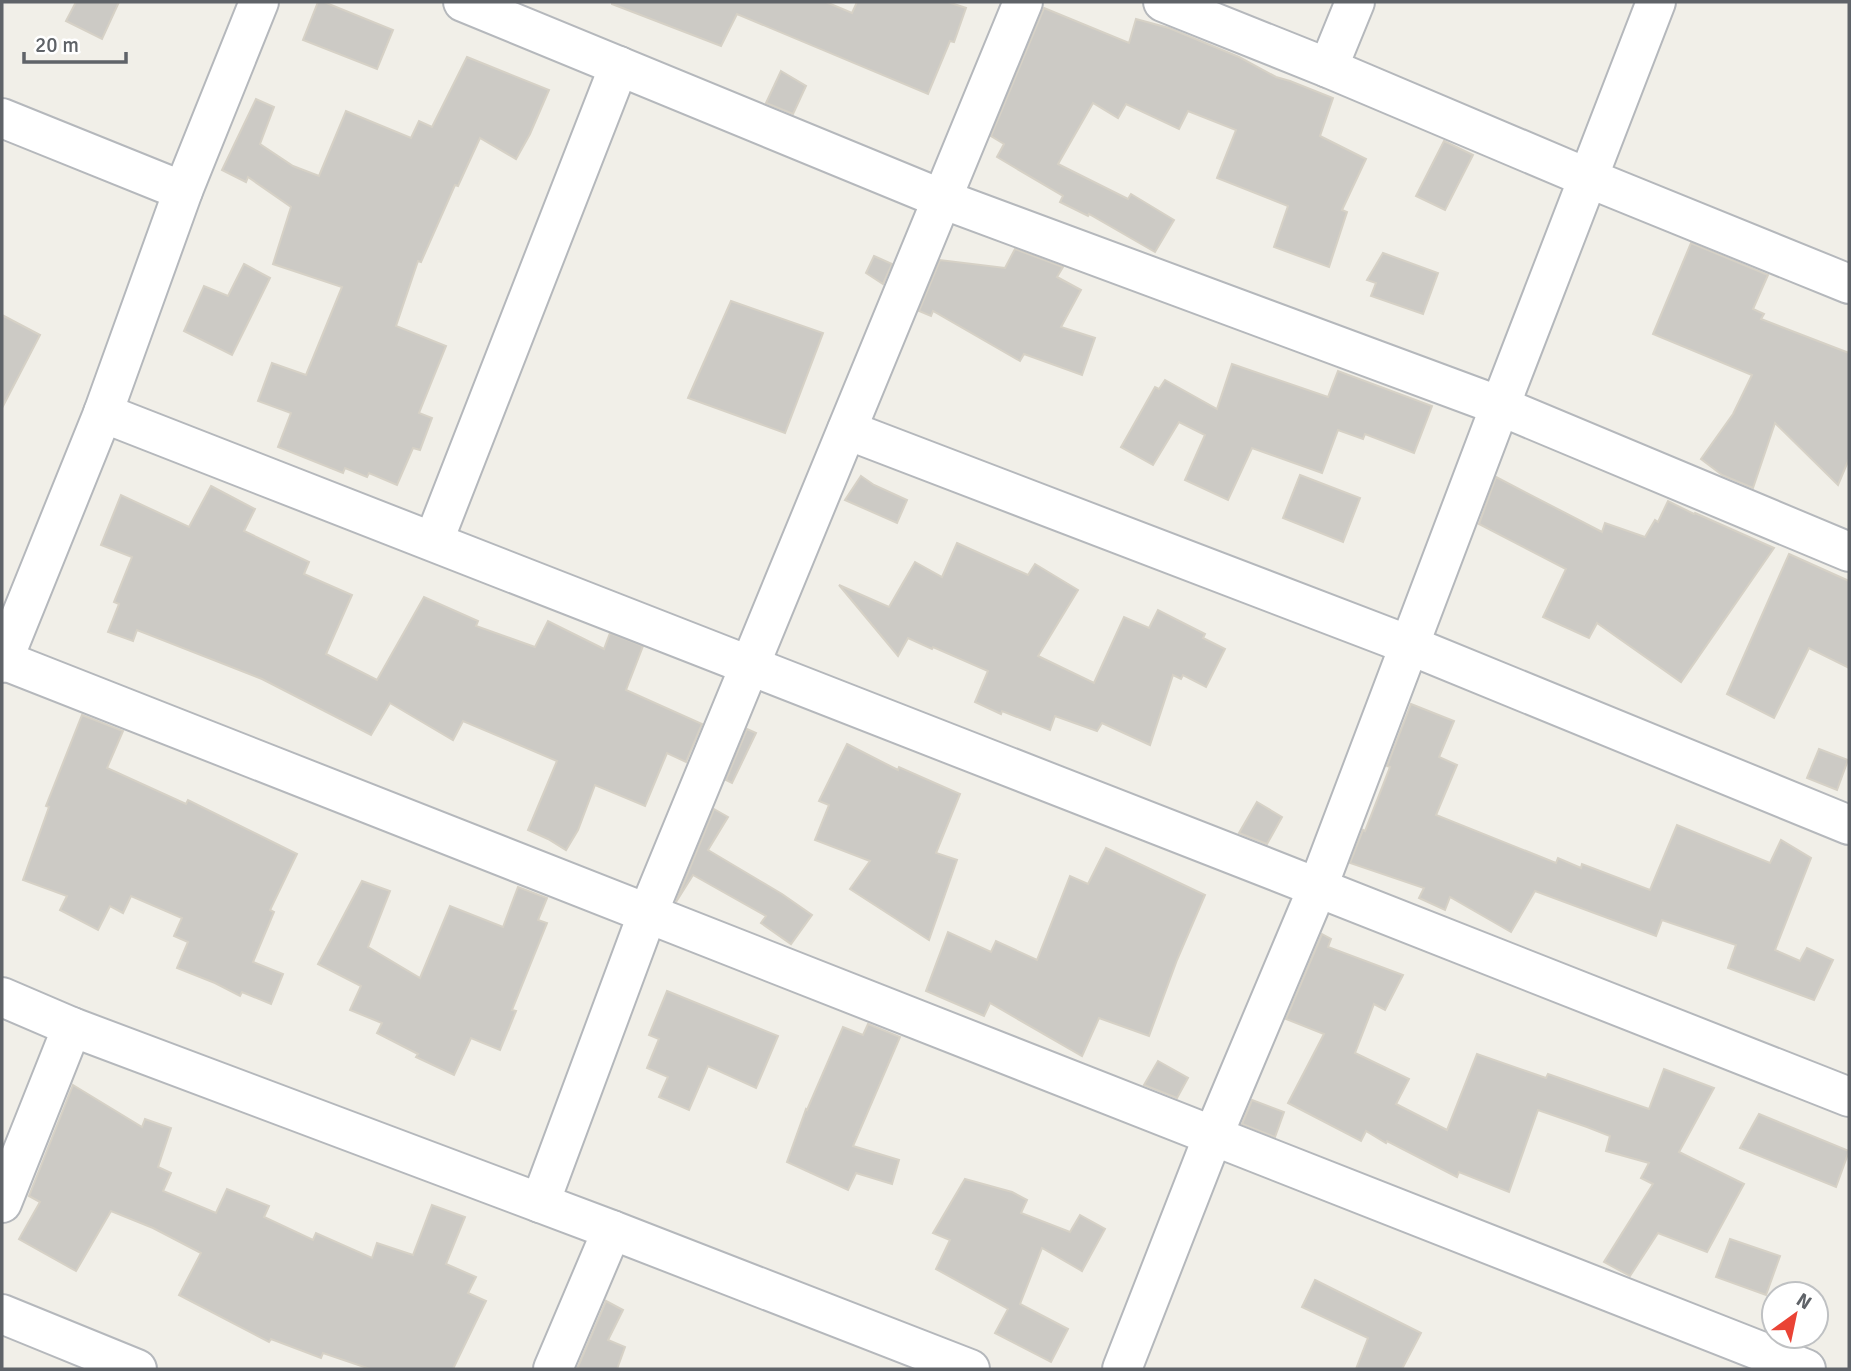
<svg xmlns="http://www.w3.org/2000/svg" width="1851" height="1371" font-family="Signika,sans-serif">
<style>
.building{fill:#cccac5;stroke:#d6d1c6;stroke-width:2}
.lines{fill:none;stroke-linecap:round;stroke-linejoin:round}
.minor-casing{stroke:#b5b8bc;stroke-width:42}
.minor{stroke:#fff;stroke-width:38}
</style>
<rect width="100%" height="100%" fill="#f1efe8"/>
<g class="building">
<path d="M 76,2 L 119,2 L 102,39 L 66,21 Z"/>
<path d="M 318,2 L 324,2 L 393,30 L 377,69 L 303,40 Z"/>
<path d="M 612,2 L 826,2 L 852,13 L 857,2 L 948,2 L 966,8 L 954,42 L 950,41 L 928,94 L 737,14 L 721,46 L 612,4 Z"/>
<path d="M 1044,8 L 1129,43 L 1136,19 L 1169,28 L 1239,57 L 1276,77 L 1290,81 L 1333,98 L 1320,136 L 1366,159 L 1342,210 L 1347,212 L 1329,267 L 1274,247 L 1288,206 L 1217,178 L 1236,130 L 1188,111 L 1179,129 L 1126,104 L 1118,118 L 1093,103 L 1058,164 L 1128,199 L 1131,194 L 1174,220 L 1155,252 L 1089,214 L 1088,216 L 1060,202 L 1063,196 L 997,157 L 1004,144 L 991,136 Z"/>
<path d="M 467,57 L 549,90 L 530,134 L 516,159 L 480,138 L 458,186 L 455,185 L 421,262 L 418,261 L 396,326 L 446,346 L 419,413 L 432,418 L 420,450 L 413,448 L 397,485 L 369,473 L 367,477 L 345,468 L 343,473 L 278,447 L 291,413 L 258,401 L 272,363 L 306,375 L 342,287 L 273,264 L 291,207 L 248,177 L 246,182 L 222,170 L 256,99 L 274,107 L 260,144 L 293,166 L 319,176 L 346,111 L 411,138 L 419,121 L 432,127 Z"/>
<path d="M 781,71 L 806,86 L 793,114 L 766,103 Z"/>
<path d="M 1444,141 L 1473,155 L 1445,210 L 1416,196 Z"/>
<path d="M 1691,243 L 1768,275 L 1753,309 L 1764,314 L 1761,319 L 1849,353 L 1849,459 L 1838,485 L 1775,423 L 1753,488 L 1722,475 L 1701,459 L 1733,414 L 1752,375 L 1653,334 Z"/>
<path d="M 1015,249 L 1063,267 L 1057,277 L 1081,290 L 1061,327 L 1095,338 L 1082,375 L 1024,354 L 1020,361 L 933,311 L 931,316 L 919,311 L 940,260 L 1005,268 Z"/>
<path d="M 1383,253 L 1438,273 L 1423,314 L 1371,296 L 1376,283 L 1367,280 Z"/>
<path d="M 874,256 L 892,264 L 883,284 L 866,273 Z"/>
<path d="M 244,264 L 270,278 L 232,355 L 184,331 L 204,286 L 228,296 Z"/>
<path d="M 731,301 L 823,333 L 785,433 L 688,398 Z"/>
<path d="M 2,315 L 40,335 L 2,408 Z"/>
<path d="M 1232,364 L 1328,397 L 1338,371 L 1432,406 L 1414,453 L 1365,434 L 1363,439 L 1338,430 L 1322,473 L 1252,448 L 1228,500 L 1185,480 L 1205,435 L 1179,422 L 1153,465 L 1121,447 L 1155,387 L 1159,389 L 1165,380 L 1217,409 Z"/>
<path d="M 1300,475 L 1360,498 L 1343,542 L 1283,518 Z"/>
<path d="M 861,476 L 874,485 L 907,500 L 897,523 L 845,500 Z"/>
<path d="M 1496,477 L 1602,532 L 1605,523 L 1645,537 L 1655,520 L 1658,522 L 1668,501 L 1694,514 L 1695,513 L 1774,548 L 1681,682 L 1597,623 L 1589,638 L 1543,617 L 1566,569 L 1479,524 Z"/>
<path d="M 211,486 L 255,509 L 244,531 L 309,562 L 304,574 L 352,595 L 326,654 L 377,680 L 424,597 L 478,621 L 476,626 L 535,647 L 548,621 L 604,649 L 610,633 L 643,646 L 626,690 L 702,724 L 686,762 L 667,753 L 645,806 L 595,785 L 578,830 L 566,850 L 548,839 L 528,830 L 557,761 L 463,721 L 453,740 L 390,703 L 371,735 L 262,679 L 137,630 L 133,641 L 108,632 L 119,604 L 114,602 L 132,557 L 101,545 L 121,495 L 189,527 Z"/>
<path d="M 957,543 L 1028,575 L 1035,564 L 1078,590 L 1038,656 L 1094,683 L 1124,617 L 1149,628 L 1158,610 L 1205,634 L 1203,638 L 1225,649 L 1206,687 L 1183,675 L 1181,679 L 1173,675 L 1150,745 L 1102,723 L 1097,731 L 1055,716 L 1050,730 L 1002,711 L 1001,714 L 975,702 L 988,671 L 933,647 L 932,649 L 908,638 L 898,656 L 839,585 L 889,607 L 915,562 L 942,577 Z"/>
<path d="M 1789,554 L 1849,581 L 1849,668 L 1809,648 L 1774,718 L 1727,694 Z"/>
<path d="M 1411,704 L 1454,721 L 1439,757 L 1457,765 L 1436,815 L 1556,863 L 1558,858 L 1581,868 L 1582,864 L 1650,890 L 1677,825 L 1770,863 L 1781,840 L 1811,858 L 1775,950 L 1800,961 L 1807,948 L 1833,960 L 1814,1000 L 1728,968 L 1736,945 L 1662,920 L 1656,936 L 1535,891 L 1511,932 L 1450,897 L 1445,910 L 1419,898 L 1424,888 L 1350,863 L 1363,830 L 1365,831 L 1390,767 L 1387,766 Z"/>
<path d="M 82,715 L 123,731 L 107,768 L 186,804 L 188,800 L 297,854 L 270,910 L 274,912 L 253,962 L 283,974 L 271,1004 L 242,992 L 240,996 L 215,983 L 177,968 L 188,942 L 174,936 L 182,918 L 131,896 L 123,913 L 110,906 L 98,930 L 60,910 L 67,896 L 23,880 L 49,807 L 46,806 Z"/>
<path d="M 747,729 L 756,733 L 732,783 L 726,780 Z"/>
<path d="M 847,744 L 898,770 L 899,767 L 960,794 L 936,853 L 957,860 L 929,940 L 850,889 L 870,861 L 815,840 L 829,805 L 819,801 Z"/>
<path d="M 1819,749 L 1848,760 L 1837,790 L 1807,778 Z"/>
<path d="M 1257,802 L 1282,817 L 1267,844 L 1239,833 Z"/>
<path d="M 714,809 L 728,817 L 708,850 L 782,894 L 812,915 L 791,944 L 761,923 L 766,916 L 693,875 L 676,902 Z"/>
<path d="M 1106,848 L 1205,895 L 1177,960 L 1149,1036 L 1099,1018 L 1082,1056 L 990,1003 L 984,1016 L 926,991 L 948,932 L 991,952 L 996,941 L 1037,960 L 1070,876 L 1088,884 Z"/>
<path d="M 362,881 L 390,891 L 368,947 L 420,978 L 450,906 L 503,927 L 518,887 L 547,898 L 538,920 L 547,923 L 512,1010 L 516,1011 L 500,1050 L 471,1038 L 454,1075 L 416,1057 L 418,1054 L 377,1033 L 382,1023 L 350,1010 L 361,986 L 318,964 Z"/>
<path d="M 1322,934 L 1331,939 L 1328,947 L 1403,975 L 1385,1010 L 1374,1004 L 1355,1053 L 1409,1079 L 1396,1104 L 1447,1130 L 1477,1054 L 1546,1078 L 1548,1074 L 1649,1109 L 1664,1069 L 1714,1088 L 1679,1152 L 1744,1184 L 1707,1252 L 1658,1233 L 1630,1276 L 1604,1262 L 1653,1184 L 1641,1178 L 1649,1163 L 1606,1151 L 1610,1136 L 1587,1127 L 1538,1110 L 1509,1192 L 1459,1172 L 1457,1177 L 1387,1141 L 1386,1143 L 1366,1131 L 1361,1141 L 1288,1103 L 1324,1034 L 1286,1019 Z"/>
<path d="M 667,991 L 778,1036 L 756,1088 L 708,1066 L 689,1110 L 659,1097 L 668,1077 L 647,1068 L 659,1039 L 649,1035 Z"/>
<path d="M 868,1024 L 900,1037 L 853,1146 L 899,1160 L 892,1184 L 856,1173 L 848,1190 L 787,1162 L 806,1109 L 807,1110 L 843,1027 L 863,1035 Z"/>
<path d="M 1158,1061 L 1188,1078 L 1177,1098 L 1144,1085 Z"/>
<path d="M 73,1085 L 142,1127 L 145,1119 L 171,1128 L 158,1167 L 171,1173 L 163,1191 L 216,1213 L 227,1189 L 269,1206 L 264,1217 L 313,1240 L 316,1233 L 372,1258 L 377,1243 L 413,1255 L 432,1205 L 465,1217 L 446,1264 L 476,1277 L 468,1293 L 486,1301 L 453,1369 L 370,1369 L 323,1353 L 321,1358 L 271,1339 L 269,1342 L 179,1295 L 201,1253 L 153,1228 L 111,1211 L 76,1271 L 19,1239 L 40,1202 L 29,1196 Z"/>
<path d="M 1252,1100 L 1284,1112 L 1275,1137 L 1242,1124 Z"/>
<path d="M 1759,1114 L 1849,1151 L 1836,1187 L 1740,1148 Z"/>
<path d="M 965,1179 L 1012,1192 L 1027,1200 L 1021,1213 L 1070,1232 L 1080,1215 L 1105,1229 L 1082,1271 L 1042,1248 L 1020,1304 L 1068,1329 L 1051,1362 L 995,1333 L 1008,1309 L 936,1269 L 950,1240 L 933,1233 Z"/>
<path d="M 1730,1239 L 1780,1256 L 1766,1295 L 1716,1277 Z"/>
<path d="M 1315,1280 L 1421,1333 L 1402,1369 L 1356,1369 L 1368,1338 L 1302,1307 Z"/>
<path d="M 606,1301 L 623,1310 L 608,1340 L 625,1347 L 617,1369 L 577,1369 Z"/>
</g>
<g class="lines">
<defs>
<g id="minor">
<path d="M 463,2 L 942,199 L 1500,406 L 1849,552"/>
<path d="M 1163,2 L 1328,68 L 1588,178 L 1849,284"/>
<path d="M 1328,68 L 1355,2"/>
<path d="M 2,118 L 183,191"/>
<path d="M 103,413 C 687,636 1267,869 1849,1097"/>
<path d="M 847,430 L 1409,645 L 1849,825"/>
<path d="M 434,540 L 619,66"/>
<path d="M 3,660 C 603,898 1205,1132 1806,1369"/>
<path d="M 2,663 L 103,413 L 183,191 L 259,2"/>
<path d="M 2,997 L 72,1027 L 612,1230 L 970,1369"/>
<path d="M 2,1203 L 72,1027"/>
<path d="M 540,1203 L 647,915 L 1023,2"/>
<path d="M 2,1314 L 137,1369"/>
<path d="M 553,1369 L 612,1230"/>
<path d="M 1122,1369 L 1213,1136 L 1317,889 L 1500,406 L 1656,2"/>
</g>
</defs>
<use href="#minor" class="minor-casing"/>
<use href="#minor" class="minor"/>
</g>
<rect width="1851" height="1371" fill="none" stroke="#5f6368" stroke-width="7"/>
<g transform="translate(1795 1315) rotate(33)"><circle r="33" fill="#ffffff" stroke="#bfc1c3" stroke-width="2"/>
<path d="M0-5L12 26L0 18L-12 26Z" fill="#ea4335"/>
<text y="-10" font-size="19" font-weight="bold" text-anchor="middle" fill="#5f6368">N</text>
</g>
<path d="M24 52v10h102v-10" fill="none" stroke="#5f6368" stroke-width="3.5"/>
<text x="35" y="52" font-size="21" fill="#5f6368" stroke="#ffffff" stroke-width="5" paint-order="stroke">20 m</text>
</svg>
